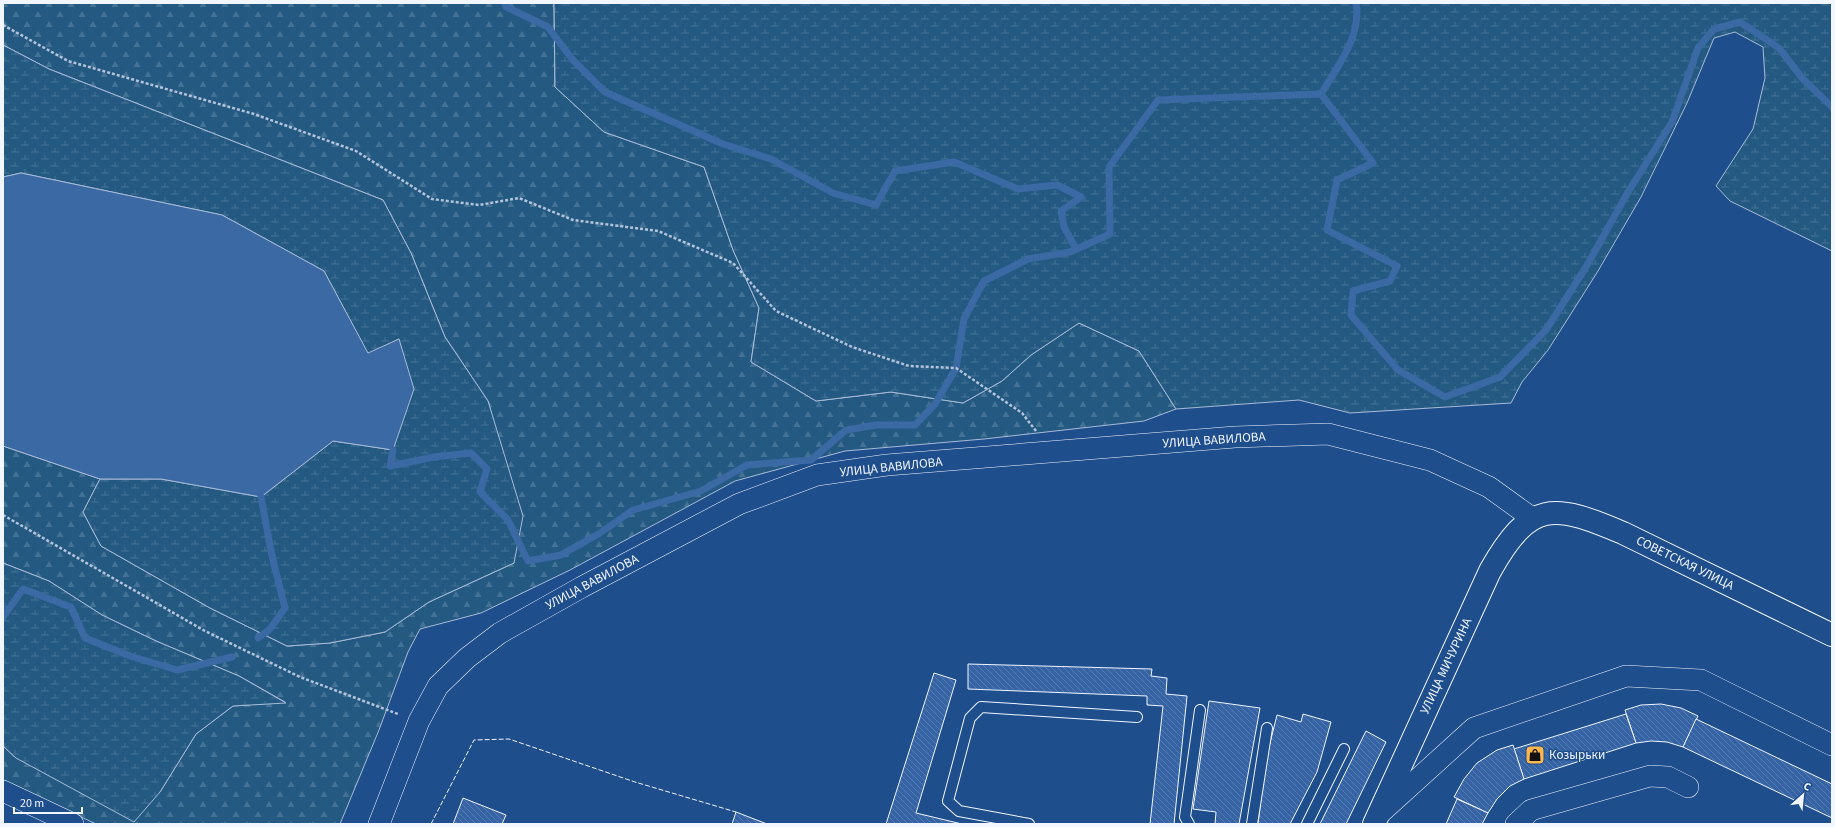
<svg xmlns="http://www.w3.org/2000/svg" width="1835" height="827" font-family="'Source Sans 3',sans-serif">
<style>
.forest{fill:url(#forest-firs);stroke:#a8bbd7}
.wetland{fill:url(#wetland-marsh);stroke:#a8bbd7}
.water{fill:#3b69a3;stroke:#a8bbd7}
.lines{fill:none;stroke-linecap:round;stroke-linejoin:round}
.stream{stroke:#3b69a3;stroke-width:7}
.building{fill:url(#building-back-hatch);stroke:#f2f6ff}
.service-casing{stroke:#f2f6ff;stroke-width:12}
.minor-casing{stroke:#f2f6ff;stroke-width:22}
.tertiary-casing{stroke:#f2f6ff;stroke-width:24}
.path{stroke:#b3c4dc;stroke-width:2.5;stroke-dasharray:3 2;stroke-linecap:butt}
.service{stroke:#1f4e8c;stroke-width:10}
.minor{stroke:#1f4e8c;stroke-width:21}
.tertiary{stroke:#1f4e8c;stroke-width:22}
.fence{stroke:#f2f6ff;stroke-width:1;stroke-dasharray:5 2;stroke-linecap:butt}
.labels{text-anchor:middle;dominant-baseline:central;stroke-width:3;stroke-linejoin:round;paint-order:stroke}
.street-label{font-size:13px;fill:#f2f6ff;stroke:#1f4e8c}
.poi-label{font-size:13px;fill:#f2f6ff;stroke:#1f4e8c;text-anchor:start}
</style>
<defs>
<pattern id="forest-firs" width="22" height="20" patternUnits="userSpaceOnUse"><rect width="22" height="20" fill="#245a82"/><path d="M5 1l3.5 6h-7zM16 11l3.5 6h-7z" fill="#447295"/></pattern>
<pattern id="wetland-marsh" width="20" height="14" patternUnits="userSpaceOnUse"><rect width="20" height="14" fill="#245a82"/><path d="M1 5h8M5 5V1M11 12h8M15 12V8" fill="none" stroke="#447295"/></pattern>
<pattern id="building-back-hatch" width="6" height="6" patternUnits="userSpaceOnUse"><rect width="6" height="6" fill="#3563a3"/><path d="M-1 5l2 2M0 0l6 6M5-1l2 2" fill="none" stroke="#537ab1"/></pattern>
</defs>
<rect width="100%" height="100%" fill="#1f4e8c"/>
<path class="forest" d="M 3,3 L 554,3 L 555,87 L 604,132 L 704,167 L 733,250 L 759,308 L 751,362 L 816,401 L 891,392 L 963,403 L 1002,381 L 1031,355 L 1079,323 L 1139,351 L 1176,409 L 1144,421 L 984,439 L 845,451 L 735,481 L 570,570 L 481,613 L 420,629 L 408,652 L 379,730 L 340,824 L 96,824 L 3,780 L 3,746 L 16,758 L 160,792 L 196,734 L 233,706 L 285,702 L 239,676 L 156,641 L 102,615 L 49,581 L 3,563 L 3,446 L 100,479 L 83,512 L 101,546 L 210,608 L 287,646 L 330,643 L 385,632 L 429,602 L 514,563 L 500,445 L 488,401 L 445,337 L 411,253 L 383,200 L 49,69 L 3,45 Z"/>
<g class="wetland">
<path d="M 554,3 L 1832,3 L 1832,251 L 1730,201 L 1716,186 L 1753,129 L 1765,78 L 1763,47 L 1735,32 L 1714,38 L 1687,103 L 1641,197 L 1598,271 L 1548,350 L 1522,382 L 1511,403 L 1350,413 L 1299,400 L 1176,409 L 1139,351 L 1079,323 L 1031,355 L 1002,381 L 963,403 L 891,392 L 816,401 L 751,362 L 759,308 L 733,250 L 704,167 L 604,132 L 555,87 Z"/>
<path d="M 3,45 L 49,69 L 383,200 L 411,253 L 445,337 L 488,401 L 523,516 L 514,563 L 429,602 L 385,632 L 330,643 L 287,646 L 210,608 L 101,546 L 83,512 L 100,479 L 161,479 L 261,497 L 333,441 L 393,450 L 399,339 L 368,354 L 324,271 L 222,215 L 21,173 L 3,177 Z"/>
<path d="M 3,563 L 49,581 L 102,615 L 156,641 L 239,676 L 286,703 L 233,706 L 196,734 L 160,792 L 134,822 L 16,758 L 3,746 Z"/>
</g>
<path class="water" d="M 21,173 L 222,215 L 324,271 L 368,353 L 399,339 L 414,389 L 393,450 L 333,441 L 261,497 L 161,479 L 100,479 L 3,446 L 3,177 Z"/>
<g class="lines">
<g class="stream">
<path d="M 505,3 L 506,7 L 548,27 L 572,59 L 605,92 L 723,144 L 771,159 L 833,193 L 876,205 L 895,171 L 954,162 L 1018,189 L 1057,185 L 1081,197 L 1061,211 L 1064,227 L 1076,249"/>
<path d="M 1321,94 C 1337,67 1362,36 1356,3"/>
<path d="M 393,450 L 390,466 L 434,457 L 471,453 L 487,469 L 480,492 L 508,520 L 528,561 L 561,555 L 600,533 L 633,510 L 701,491 L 747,465 L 811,460 L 846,430 L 877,425 L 915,425 L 935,404 L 956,368 L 964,319 L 984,281 L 1028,259 L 1070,252 L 1110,234 L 1109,167 L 1158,100 L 1321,94 L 1373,163 L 1337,180 L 1327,230 L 1397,266 L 1390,281 L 1353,291 L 1351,315 L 1398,370 L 1445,397 L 1500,377 L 1546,330 L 1586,267 L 1628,192 L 1672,122 L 1698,48 L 1714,29 L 1740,22 L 1779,48 L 1803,79 L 1832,107"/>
<path d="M 3,617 L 23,589 L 71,607 L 85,638 L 130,656 L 177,670 L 232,657"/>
<path d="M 258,638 L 270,629 L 285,608 L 272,556 L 261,497"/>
</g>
</g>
<g class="building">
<path d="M 968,664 L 1152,669 L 1151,676 L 1167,678 L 1166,694 L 1187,696 L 1174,824 L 1150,824 L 1163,706 L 1147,705 L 1147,696 L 968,689 Z"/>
<path d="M 934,673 L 956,680 L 916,813 L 962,824 L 886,824 Z"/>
<path d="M 1209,701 L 1260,708 L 1239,824 L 1215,824 L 1216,812 L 1193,809 Z"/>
<path d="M 1661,704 L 1681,708 L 1698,716 L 1683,747 L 1667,742 L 1651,741 L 1636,743 L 1625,710 L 1641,705 Z"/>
<path d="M 1303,714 L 1331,722 L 1317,772 L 1290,824 L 1258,824 L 1266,759 L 1277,715 L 1301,722 Z"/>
<path d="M 1626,714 L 1636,743 L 1524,779 L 1514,749 Z"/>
<path d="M 1696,719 L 1832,784 L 1832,818 L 1683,747 Z"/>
<path d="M 1366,731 L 1386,742 L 1346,824 L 1320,824 Z"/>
<path d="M 1513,745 L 1524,779 L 1510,786 L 1497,799 L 1488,813 L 1454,797 L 1464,779 L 1477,763 L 1497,750 Z"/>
<path d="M 463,798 L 506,815 L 502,824 L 453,824 Z"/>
<path d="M 1457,799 L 1488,813 L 1482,824 L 1446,824 Z"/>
<path d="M 736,812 L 767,824 L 732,824 Z"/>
</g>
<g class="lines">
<defs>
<g id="service">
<path d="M 1029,824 L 959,811 L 948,801 L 970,718 L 981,707 L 1137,717"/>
<path d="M 1189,824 L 1185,817 L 1200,710"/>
<path d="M 1252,824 L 1267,728"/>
<path d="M 1307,824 L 1344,749"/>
</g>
<g id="minor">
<path d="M 3,791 L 73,824"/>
<path d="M 1378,815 L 1474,728 L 1626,676 L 1701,680 L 1832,745"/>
<path d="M 379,824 L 419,721 L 438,686 L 467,658 L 500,633 L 582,587 L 739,504 L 817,475 L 887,465 L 1235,437 L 1328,434 L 1430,460 L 1489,487 L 1532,518"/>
<path d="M 1516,824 L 1531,810 L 1650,776 L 1668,777 L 1688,787"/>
</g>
<path id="tertiary" d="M 1374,824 L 1490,571 C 1530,500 1553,503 1623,533 L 1832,635"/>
</defs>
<use href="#service" class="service-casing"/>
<use href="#minor" class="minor-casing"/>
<use href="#tertiary" class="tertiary-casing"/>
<g class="path">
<path d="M 3,25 L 68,61 L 254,114 L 356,151 L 432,199 L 479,205 L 519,198 L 573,220 L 658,231 L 733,263 L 776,311 L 852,347 L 909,366 L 956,368 L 1022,413 L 1036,431"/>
<path d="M 3,515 L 205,631 L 300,677 L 398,714"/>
</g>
<use href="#service" class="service"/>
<use href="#minor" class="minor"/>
<use href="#tertiary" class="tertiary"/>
<path class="fence" d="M 431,824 L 474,740 L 509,739 L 635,782 L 736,812"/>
</g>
<defs>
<symbol id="shop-square" viewBox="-11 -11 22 22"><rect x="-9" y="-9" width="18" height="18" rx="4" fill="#ffb74d" stroke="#1f4e8c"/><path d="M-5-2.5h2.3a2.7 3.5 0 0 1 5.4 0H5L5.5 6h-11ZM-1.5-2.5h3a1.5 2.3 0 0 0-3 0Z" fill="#111"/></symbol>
</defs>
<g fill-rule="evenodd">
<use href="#shop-square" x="1524" y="744" width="22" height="22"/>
</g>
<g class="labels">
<g class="street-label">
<text transform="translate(1214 440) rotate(-4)">УЛИЦА ВАВИЛОВА</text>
<text transform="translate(891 467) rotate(-6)">УЛИЦА ВАВИЛОВА</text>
<text transform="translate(1685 563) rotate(26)">СОВЕТСКАЯ УЛИЦА</text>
<text transform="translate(592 582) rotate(-28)">УЛИЦА ВАВИЛОВА</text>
<text transform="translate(1446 666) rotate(-65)">УЛИЦА МИЧУРИНА</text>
</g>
<g class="poi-label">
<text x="1549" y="755">Козырьки</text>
</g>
</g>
<rect width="1835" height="827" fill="none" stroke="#f2f6ff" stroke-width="8"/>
<g transform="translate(1803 795) rotate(27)" stroke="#1f4e8c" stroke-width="3" paint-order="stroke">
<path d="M0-3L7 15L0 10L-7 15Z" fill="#f2f6ff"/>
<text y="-6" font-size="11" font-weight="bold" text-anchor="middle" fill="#f2f6ff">С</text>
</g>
<path d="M14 807v6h68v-6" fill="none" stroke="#f2f6ff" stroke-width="2"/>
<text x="20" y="807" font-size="12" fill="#f2f6ff" stroke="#1f4e8c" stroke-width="3" paint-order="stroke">20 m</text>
</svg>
